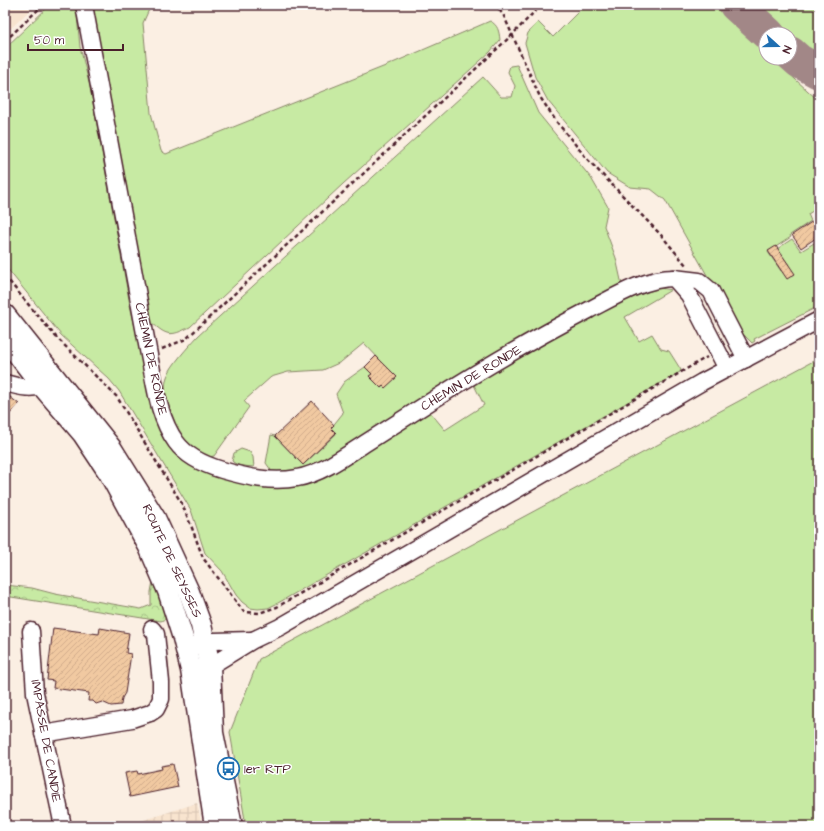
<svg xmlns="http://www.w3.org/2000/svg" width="824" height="831" font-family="'Architects Daughter',sans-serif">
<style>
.built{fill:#f8e4cf}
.industrial{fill:url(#industrial-grid)}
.green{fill:#c7eaa3;stroke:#888467}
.forest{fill:url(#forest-crowns);stroke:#888467}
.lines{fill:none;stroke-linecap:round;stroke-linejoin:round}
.taxiway{stroke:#a28787;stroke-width:34}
.building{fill:url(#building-hatch);stroke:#4a1f2b}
.minor-casing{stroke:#4a1f2b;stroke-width:19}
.major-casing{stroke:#4a1f2b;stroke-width:23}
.path{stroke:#4a1f2b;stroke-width:2.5;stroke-dasharray:4 3;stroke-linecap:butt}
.minor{stroke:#fff;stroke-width:16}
.major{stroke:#fff;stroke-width:20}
.labels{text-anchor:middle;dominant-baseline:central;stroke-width:3;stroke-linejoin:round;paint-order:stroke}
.street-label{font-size:13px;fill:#4a1f2b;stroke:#fff}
.poi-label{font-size:13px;fill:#4a1f2b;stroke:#fff;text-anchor:start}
</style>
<defs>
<pattern id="industrial-grid" width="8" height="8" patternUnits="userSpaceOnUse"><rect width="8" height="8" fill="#f8e4cf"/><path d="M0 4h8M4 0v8" fill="none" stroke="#d6c3b2"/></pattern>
<pattern id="forest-crowns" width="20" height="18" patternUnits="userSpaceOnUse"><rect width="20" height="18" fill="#c7eaa3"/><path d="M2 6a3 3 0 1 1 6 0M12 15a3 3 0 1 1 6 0" fill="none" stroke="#acc88c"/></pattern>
<pattern id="building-hatch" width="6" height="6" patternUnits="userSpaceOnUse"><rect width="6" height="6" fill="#f1c9a1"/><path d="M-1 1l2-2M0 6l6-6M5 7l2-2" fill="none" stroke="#d0ac8b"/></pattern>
</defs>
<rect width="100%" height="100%" fill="#fbefe3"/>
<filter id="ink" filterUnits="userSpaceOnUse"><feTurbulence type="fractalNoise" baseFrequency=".025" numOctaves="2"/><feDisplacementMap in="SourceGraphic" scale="8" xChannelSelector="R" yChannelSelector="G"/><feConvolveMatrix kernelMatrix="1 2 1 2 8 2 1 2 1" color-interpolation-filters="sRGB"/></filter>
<g filter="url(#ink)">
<path class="built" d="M 5,5 L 35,5 L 5,34 Z"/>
<path class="industrial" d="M 197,803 L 202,826 L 125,826 Z"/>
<g class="green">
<path d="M 50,5 L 76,5 L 80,47 L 90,87 L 130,305 L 155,415 L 168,441 L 246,482 L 341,465 L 430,412 L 445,430 L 484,405 L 473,383 L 561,330 L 625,299 L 660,288 L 671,290 L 625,317 L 639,341 L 652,334 L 661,349 L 669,351 L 681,370 L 680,372 L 278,603 L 268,608 L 258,609 L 250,608 L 242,602 L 236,595 L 222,571 L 205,553 L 191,510 L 119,391 L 109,379 L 61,335 L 5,266 L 5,48 Z"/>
<path d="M 90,5 L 151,5 L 143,23 L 151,113 L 161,151 L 166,154 L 388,65 L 490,21 C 498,25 499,31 500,40 L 490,52 L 343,184 L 190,327 C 170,337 167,336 151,322 Z"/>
<path d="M 585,5 L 714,5 L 766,53 L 766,58 L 772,58 L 819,101 L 819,207 L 808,214 L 811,221 L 790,235 L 791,237 L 768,252 L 781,271 L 789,265 L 777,249 L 792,239 L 801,251 L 819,240 L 819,306 L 754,339 L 755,341 L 752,343 L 736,327 L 665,200 L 651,189 L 630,187 L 607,173 L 548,101 L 535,77 L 525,43 L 528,33 L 538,22 L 553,37 Z"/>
<path d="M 760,5 L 819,5 L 819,54 C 800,45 776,19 760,5 Z"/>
<path d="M 517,65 L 538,113 L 591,178 L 608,207 L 604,226 L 616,258 L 622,285 L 538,328 L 490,355 L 363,437 L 321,465 L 287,473 L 273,473 L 266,463 L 271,435 L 275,436 L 303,465 L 336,434 L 331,428 L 343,413 L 336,394 L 344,382 L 365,367 L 372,374 L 370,376 L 381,388 L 396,377 L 364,343 L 341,362 L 323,370 L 288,372 L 271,377 L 244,401 L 249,407 L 214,456 C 206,458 201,455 195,450 C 191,447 186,444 183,441 C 172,429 161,393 167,377 C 171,365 189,346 198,336 L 483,77 L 501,97 L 512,97 L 515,86 L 508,72 L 510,66 Z"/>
<path d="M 819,358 L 819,826 L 246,826 L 230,732 L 259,659 Z"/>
<path d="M 241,449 L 250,452 L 253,457 L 254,467 C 246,466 238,467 232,461 L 234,453 Z"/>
</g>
<path class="forest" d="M 153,581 L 166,610 L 167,618 L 161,621 L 5,596 L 5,585 L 32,588 L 55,594 L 141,609 L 151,605 L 151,592 Z"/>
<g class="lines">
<g class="taxiway">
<path d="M 736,5 L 768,34"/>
<path d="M 790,53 L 799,61 L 819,72"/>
</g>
</g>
<g class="building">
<path d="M 819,217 L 819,236 L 801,248 L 792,235 Z"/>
<path d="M 776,246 L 795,274 L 787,279 L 768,251 Z"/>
<path d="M 376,356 L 397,377 L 385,388 L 383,386 L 381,388 L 369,376 L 372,374 L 365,367 Z"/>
<path d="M 5,393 L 19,404 L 5,419 Z"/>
<path d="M 312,401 L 334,425 L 331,428 L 336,433 L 303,465 L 275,436 Z"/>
<path d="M 53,628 L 99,634 L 100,628 L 129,633 L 126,653 L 131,654 L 125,693 L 122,698 L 121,705 L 111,706 L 102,702 L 96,704 L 93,701 L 88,701 L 89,693 L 53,688 L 54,681 L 47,680 Z"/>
<path d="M 173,764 L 178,787 L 130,797 L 125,773 L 137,771 L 138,774 L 162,769 L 161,766 Z"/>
</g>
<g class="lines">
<defs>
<g id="minor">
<path d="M 84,5 L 149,355 C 155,384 158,417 176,442 C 187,457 205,465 222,470 C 246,477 272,483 297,478 C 320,474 344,457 364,444 C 386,430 408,416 430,402 C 482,369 535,338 589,310 C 614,297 645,278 674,278"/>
<path d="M 727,369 L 689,295 L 674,278 L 699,281 L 711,291 L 746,359"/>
<path d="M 5,383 C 25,388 32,391 51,382"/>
<path d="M 31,631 L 35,693 L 63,826"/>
<path d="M 193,646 L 214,641 L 252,640"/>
<path d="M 200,668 L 217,662 L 253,640 L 280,627 L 702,382 L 819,320"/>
<path d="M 43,734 L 132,719 L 150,713 L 156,709 L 161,699 L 161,682 L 156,634 L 152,629"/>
</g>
<g id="major">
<path d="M 5,315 L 112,449 L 155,518 L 189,592 L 201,625 L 210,666 L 213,733 L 232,826"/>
<path d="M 5,338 L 42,386 L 83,434 L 109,473 L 149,547 L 168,591 L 183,638 L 191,670 L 215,826"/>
</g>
</defs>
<use href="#minor" class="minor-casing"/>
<use href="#major" class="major-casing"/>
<g class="path">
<path d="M 494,5 L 503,14 L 540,97 L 556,121 L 588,160 L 661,235 L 686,265"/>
<path d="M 5,41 L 43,5"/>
<path d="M 5,276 L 22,297 L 57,338 L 117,397 L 182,504 L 192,528 L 203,558 L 244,612 L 259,613 L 277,607 L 707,357"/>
<path d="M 162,349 L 186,339 L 512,35 L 541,5"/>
</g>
<use href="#minor" class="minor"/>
<use href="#major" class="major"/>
</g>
</g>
<defs>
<symbol id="bus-ring" viewBox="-11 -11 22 22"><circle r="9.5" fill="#fff" stroke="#1f6fb2" stroke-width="1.5"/><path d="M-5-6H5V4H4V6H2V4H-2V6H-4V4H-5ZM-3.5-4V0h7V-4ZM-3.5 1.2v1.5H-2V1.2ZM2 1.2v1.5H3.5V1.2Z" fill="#1f6fb2"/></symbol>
</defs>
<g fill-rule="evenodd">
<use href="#bus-ring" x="216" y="756" width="25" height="25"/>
</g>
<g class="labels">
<g class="street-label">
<text transform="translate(151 359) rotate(78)">CHEMIN DE RONDE</text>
<text transform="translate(471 378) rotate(-31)">CHEMIN DE RONDE</text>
<text transform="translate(172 561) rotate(65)">ROUTE DE SEYSSES</text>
<text transform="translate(46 741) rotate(80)">IMPASSE DE CANDIE</text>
</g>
<g class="poi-label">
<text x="244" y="769">1er RTP</text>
</g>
</g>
<rect width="824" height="831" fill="none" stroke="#fff" stroke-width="20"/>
<rect x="10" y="10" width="804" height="811" fill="none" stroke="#4a1f2b" stroke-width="1.5" filter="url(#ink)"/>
<g transform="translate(778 46) rotate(111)"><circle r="19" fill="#ffffff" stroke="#b7a5aa"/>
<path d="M0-3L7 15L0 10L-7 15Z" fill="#1f6fb2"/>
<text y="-6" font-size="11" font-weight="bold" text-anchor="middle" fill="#4a1f2b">N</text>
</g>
<path d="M28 44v6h95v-6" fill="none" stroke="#4a1f2b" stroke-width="2"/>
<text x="34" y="44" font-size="12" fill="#4a1f2b" stroke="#ffffff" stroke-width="3" paint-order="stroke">50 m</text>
</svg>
